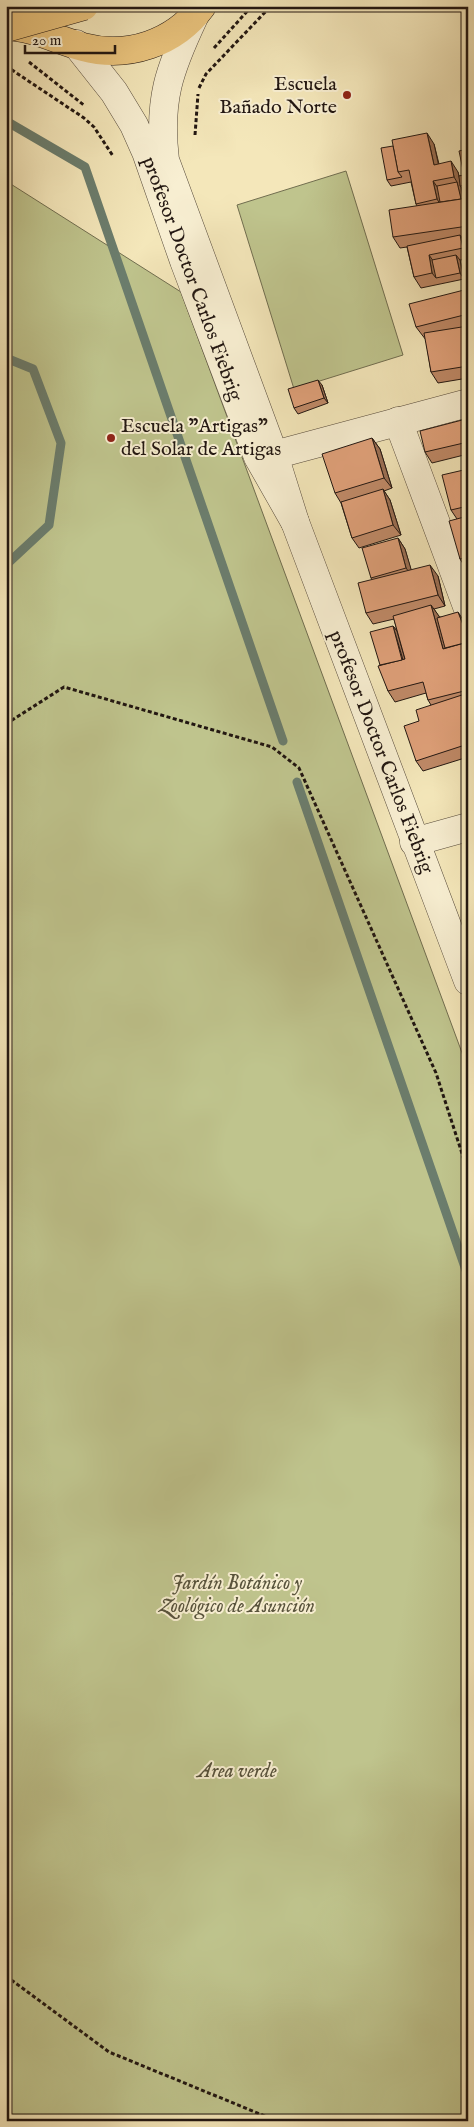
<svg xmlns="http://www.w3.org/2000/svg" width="474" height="2127" font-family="'IM FELL English',serif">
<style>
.green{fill:#bfc48d;stroke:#706d4f}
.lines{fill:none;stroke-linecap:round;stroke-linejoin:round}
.stream{stroke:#6b7d6d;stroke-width:9}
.minor-casing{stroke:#564a3b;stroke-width:29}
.highway-casing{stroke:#211611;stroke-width:29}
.path{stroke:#211611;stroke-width:3;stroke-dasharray:4 2.5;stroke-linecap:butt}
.minor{stroke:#f8efd2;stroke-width:28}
.highway{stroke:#eac47d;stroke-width:28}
.highway-bridge-casing{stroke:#211611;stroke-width:29;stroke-linecap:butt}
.highway-bridge{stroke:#eac47d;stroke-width:28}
.wall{fill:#c08a68;stroke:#211611}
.shaded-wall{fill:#9c7055;stroke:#211611}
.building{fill:#dfa079;stroke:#211611}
.poi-dot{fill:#8f2418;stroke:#f8efd2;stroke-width:2}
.labels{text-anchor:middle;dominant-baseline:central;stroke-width:4;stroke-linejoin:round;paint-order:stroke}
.poi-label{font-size:20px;fill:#211611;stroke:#f8efd2;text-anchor:end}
.street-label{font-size:20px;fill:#211611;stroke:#f8efd2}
.park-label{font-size:20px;font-style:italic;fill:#58533c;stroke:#f8efd2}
</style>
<rect width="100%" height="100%" fill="#f4e7ba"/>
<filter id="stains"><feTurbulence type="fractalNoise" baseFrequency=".004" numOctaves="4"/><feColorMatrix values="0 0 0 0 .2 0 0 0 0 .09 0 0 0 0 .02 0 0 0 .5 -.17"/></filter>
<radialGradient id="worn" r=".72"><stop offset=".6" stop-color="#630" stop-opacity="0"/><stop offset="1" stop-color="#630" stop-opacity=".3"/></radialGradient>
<g class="green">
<path d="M 346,171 L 403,355 L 294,389 L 237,205 Z"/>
<path d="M 6,181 L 181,292 L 468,1069 L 468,2121 L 6,2121 Z"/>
</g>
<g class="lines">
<g class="stream">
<path d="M 6,121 L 85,167 L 283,741"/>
<path d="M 6,358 L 33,369 L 61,443 L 49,525 L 6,565"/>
<path d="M 297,782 L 468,1276"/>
<path d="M 6,1588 L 8,1594"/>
</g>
<defs>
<g id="minor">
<path d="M 76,44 L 114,92 L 134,125 L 146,152 L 184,261 L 258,457 L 295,522 L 274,455 L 165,160 C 158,100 169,70 194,17"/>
<path d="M 398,421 L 468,609"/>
<path d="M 274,455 L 468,403"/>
<path d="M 295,522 L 468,981"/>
<path d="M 414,842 L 468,827"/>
</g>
<path id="highway" d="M 6,26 C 33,27 57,40 83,47 C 128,59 175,43 202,6"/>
</defs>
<use href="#minor" class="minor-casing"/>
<use href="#highway" class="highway-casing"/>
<g class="path">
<path d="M 214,48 L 252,6"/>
<path d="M 29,62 L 85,106"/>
<path d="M 6,66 L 84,118 L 94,127 L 113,156"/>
<path d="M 199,88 L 206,74 L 271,6"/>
<path d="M 195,135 L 198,94"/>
<path d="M 6,724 L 64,687 L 272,747 L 299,768 L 436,1073 L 468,1172"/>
<path d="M 6,1976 L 109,2052 L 277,2121"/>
</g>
<use href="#minor" class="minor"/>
<use href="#highway" class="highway"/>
<defs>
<path id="highway-bridge" d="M 6,28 L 84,6"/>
</defs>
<use href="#highway-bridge" class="highway-bridge-casing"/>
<use href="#highway-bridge" class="highway-bridge"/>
</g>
<g class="wall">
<path d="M 434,144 L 439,164 L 458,172 L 459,176 L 467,175 L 463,170 L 468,149 L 468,191 L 464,192 L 461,187 L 464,199 L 468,198 L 468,238 L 463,238 L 468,246 L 468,259 L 460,260 L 464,279 L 421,288 L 414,277 L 407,247 L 400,248 L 393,237 L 417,206 L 416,204 L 411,182 L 391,186 L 387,180 Z"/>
<path d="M 468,289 L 468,378 L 438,383 L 431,372 L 426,340 L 416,327 Z"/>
<path d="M 322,385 L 328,403 L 298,414 L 294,408 Z"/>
<path d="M 468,421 L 468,454 L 432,463 L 425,452 Z"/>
<path d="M 372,438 L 380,449 L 392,488 L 384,491 L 390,500 L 401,535 L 359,548 L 352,538 L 341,503 L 335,493 Z"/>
<path d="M 468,469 L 468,570 L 467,570 L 460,559 L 457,519 L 451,510 Z"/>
<path d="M 398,538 L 405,549 L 411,570 L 438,576 L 445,606 L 434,609 L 439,617 L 462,618 L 468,634 L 468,757 L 423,771 L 416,761 L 419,721 L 431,705 L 428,700 L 426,693 L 395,702 L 388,691 L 380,665 L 393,626 L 397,631 L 403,654 L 394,619 L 373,624 L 366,613 L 372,580 L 371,578 Z"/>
</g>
<g class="shaded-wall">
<path d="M 427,133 L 434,144 L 441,176 L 434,165 Z"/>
<path d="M 451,161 L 458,172 L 461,186 L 460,186 L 461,187 L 465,206 L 461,200 L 457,182 L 454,177 Z"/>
<path d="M 433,181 L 441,192 L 440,204 L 437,199 Z"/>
<path d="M 460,235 L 468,246 L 468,255 L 463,248 Z"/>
<path d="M 429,255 L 436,265 L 436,278 L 432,273 Z"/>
<path d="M 456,255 L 460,260 L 464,279 L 460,273 Z"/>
<path d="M 318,380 L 322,385 L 328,403 L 324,398 Z"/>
<path d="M 372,438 L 380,449 L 392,488 L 384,478 Z"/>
<path d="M 383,489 L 390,500 L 401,535 L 393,525 Z"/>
<path d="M 398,538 L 405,549 L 414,579 L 406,568 Z"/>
<path d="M 430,565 L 438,576 L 445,606 L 438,595 Z"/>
<path d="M 431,605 L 439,616 L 449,653 L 443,649 Z"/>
<path d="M 458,612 L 462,618 L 468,634 L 468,638 Z"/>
<path d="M 393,626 L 397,631 L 407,666 L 403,660 Z"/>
</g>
<g class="building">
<path d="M 468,129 L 468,141 L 465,130 Z"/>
<path d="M 427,133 L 434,165 L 451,161 L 454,177 L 433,181 L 437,199 L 416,204 L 409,170 L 398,172 L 392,140 Z"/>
<path d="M 393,146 L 398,172 L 402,177 L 387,180 L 381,148 Z"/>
<path d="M 468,149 L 468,169 L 463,170 L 459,151 Z"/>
<path d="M 468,174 L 468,185 L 460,186 L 459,176 Z"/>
<path d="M 457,182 L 461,199 L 440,202 L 437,186 Z"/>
<path d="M 468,198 L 468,226 L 393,237 L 389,210 Z"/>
<path d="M 460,235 L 463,248 L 429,255 L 432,273 L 414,277 L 407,246 Z"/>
<path d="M 456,255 L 460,273 L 436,278 L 432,260 Z"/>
<path d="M 468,289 L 468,314 L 416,327 L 409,304 Z"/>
<path d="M 468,326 L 468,366 L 431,372 L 424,333 Z"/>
<path d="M 318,380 L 324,398 L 294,408 L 288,389 Z"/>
<path d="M 466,419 L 468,425 L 468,442 L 425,452 L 420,431 Z"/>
<path d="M 372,438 L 384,478 L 335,493 L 322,454 Z"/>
<path d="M 468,469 L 468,506 L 451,510 L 442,475 Z"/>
<path d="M 383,489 L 393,525 L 352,538 L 341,502 Z"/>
<path d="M 468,516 L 468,557 L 460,559 L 449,521 Z"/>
<path d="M 398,538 L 406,568 L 371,578 L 362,548 Z"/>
<path d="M 430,565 L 438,595 L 366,613 L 358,583 Z"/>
<path d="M 431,605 L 443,649 L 468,642 L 468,690 L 428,700 L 423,682 L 388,691 L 378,666 L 405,659 L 393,616 Z"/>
<path d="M 458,612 L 468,638 L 468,642 L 445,648 L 437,618 Z"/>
<path d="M 393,626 L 402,660 L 380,665 L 370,632 Z"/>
<path d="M 468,693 L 468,744 L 416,761 L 404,726 L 419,721 L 416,710 Z"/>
</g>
<g class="poi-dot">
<circle cx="347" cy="95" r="5"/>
<circle cx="111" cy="438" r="5"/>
</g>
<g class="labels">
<g class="poi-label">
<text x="337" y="84">Escuela<tspan x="337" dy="23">Bañado Norte</tspan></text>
<text x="121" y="426" text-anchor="start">Escuela "Artigas"<tspan x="121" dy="23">del Solar de Artigas</tspan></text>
</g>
<g class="street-label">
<text transform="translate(192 279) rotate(70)">profesor Doctor Carlos Fiebrig</text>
<text transform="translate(381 752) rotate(69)">profesor Doctor Carlos Fiebrig</text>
</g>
<g class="park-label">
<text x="237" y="1583">Jardín Botánico y<tspan x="237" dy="23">Zoológico de Asunción</tspan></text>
<text x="237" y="1771">Area verde</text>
</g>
</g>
<rect width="474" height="2127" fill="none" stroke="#f4e7ba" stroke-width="25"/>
<rect x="8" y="8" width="459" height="2112" fill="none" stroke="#211611" stroke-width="2.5"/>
<rect x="12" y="12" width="449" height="2102" fill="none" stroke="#211611"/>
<path d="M25 45v8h90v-8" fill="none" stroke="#211611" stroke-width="2.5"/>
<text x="32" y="45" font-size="15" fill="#211611" stroke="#f8efd2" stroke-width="4" paint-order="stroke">20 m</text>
<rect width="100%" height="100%" filter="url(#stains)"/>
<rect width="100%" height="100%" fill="url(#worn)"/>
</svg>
